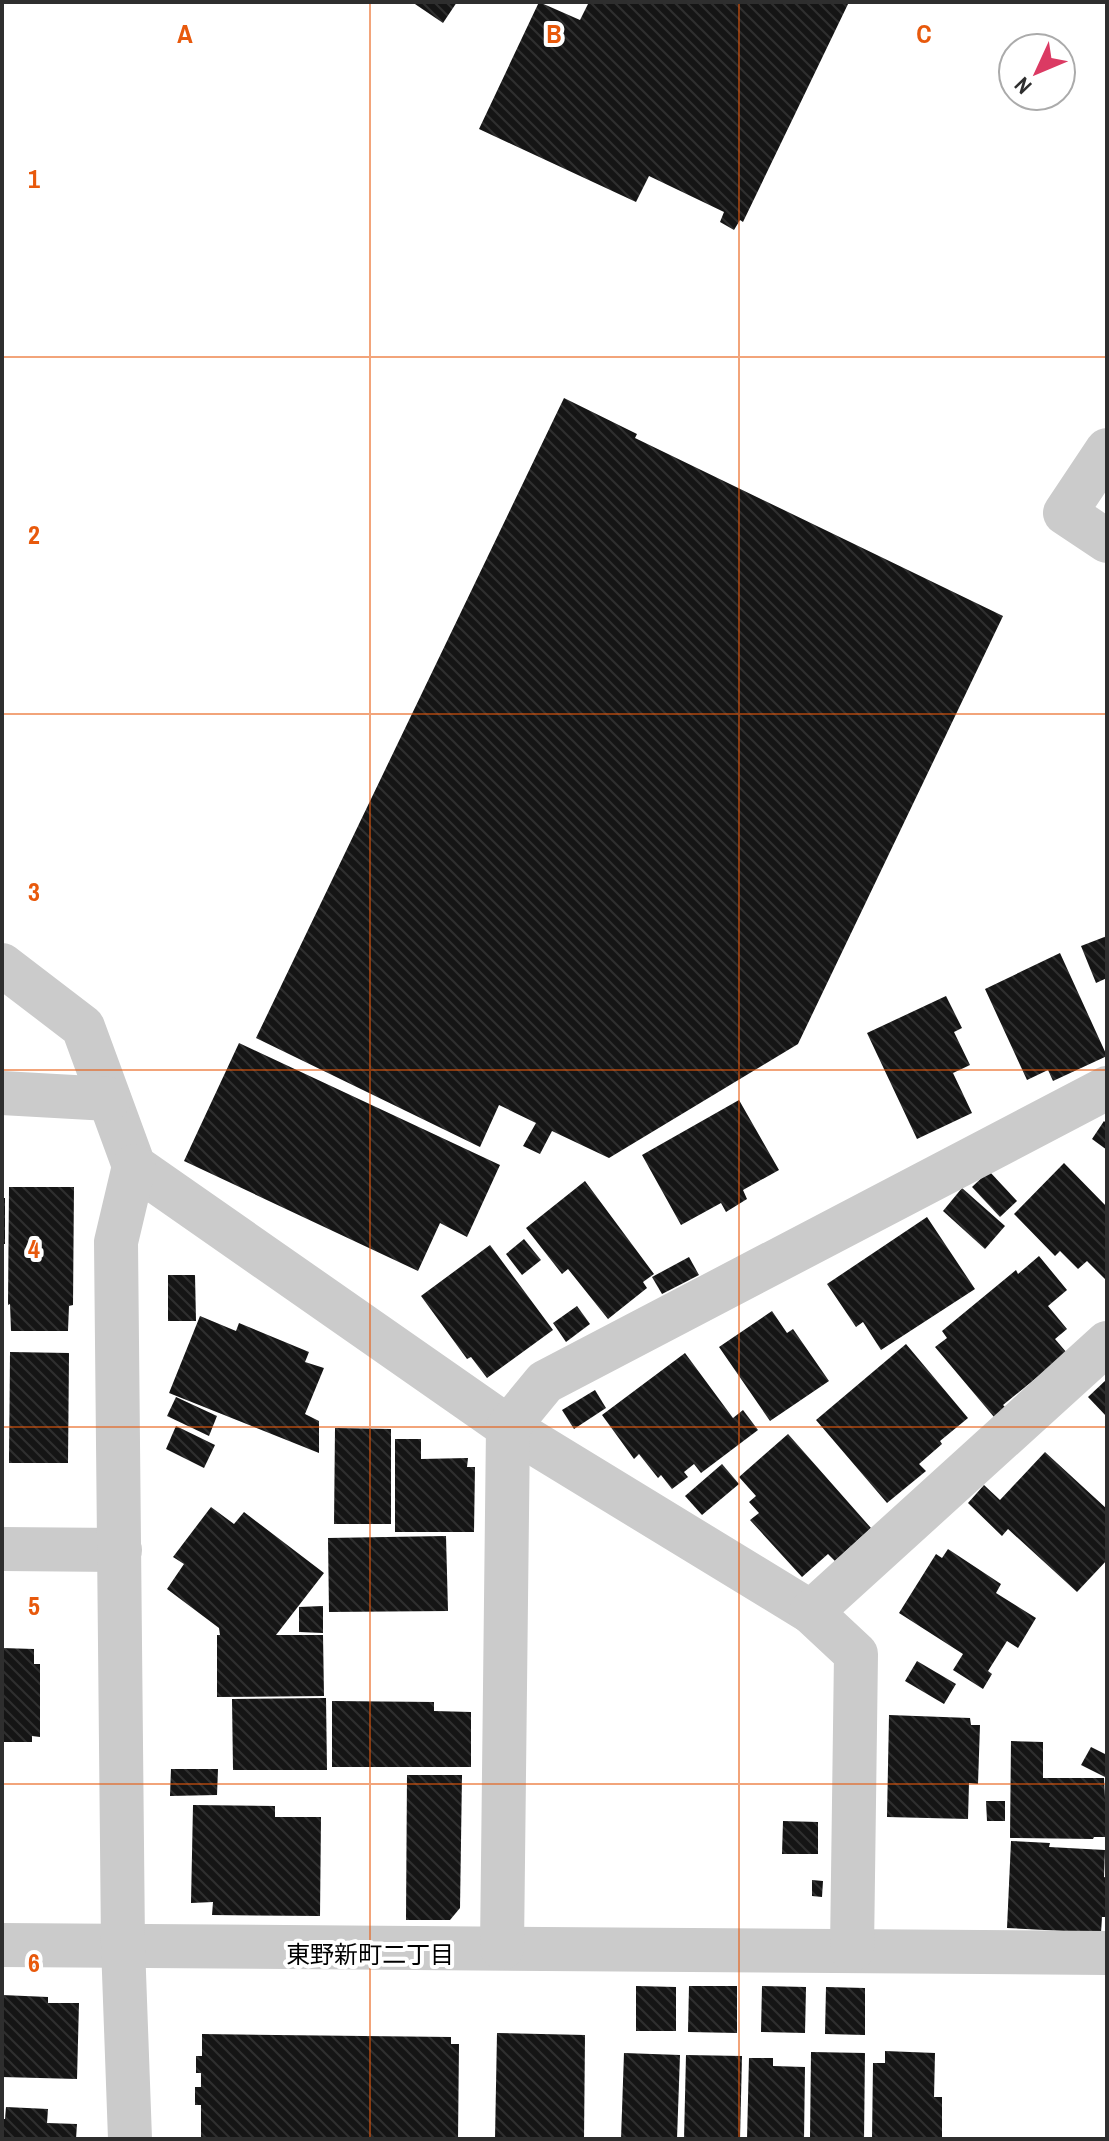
<svg xmlns="http://www.w3.org/2000/svg" width="1109" height="2141" font-family="'Archivo Narrow','Noto Sans JP',sans-serif">
<style>
.building{fill:url(#building-back-hatch)}
.lines{fill:none;stroke-linecap:round;stroke-linejoin:round}
.minor{stroke:#cbcbcb;stroke-width:44}
.grid{fill:none;stroke:#e8590c;stroke-width:2;stroke-opacity:0.55}
.labels{text-anchor:middle;dominant-baseline:central;stroke-width:8;stroke-linejoin:round;paint-order:stroke}
.neighbourhood-label{font-size:24px;fill:#000;stroke:#fff}
.grid-label{font-size:26px;text-anchor:middle;font-weight:bold;fill:#e8590c;stroke:#fff;stroke-width:8;stroke-linejoin:round;paint-order:stroke}
</style>
<defs>
<pattern id="building-back-hatch" width="6" height="6" patternUnits="userSpaceOnUse" patternTransform="scale(2)"><rect width="6" height="6" fill="#151515"/><path d="M-1 5l2 2M0 0l6 6M5-1l2 2" fill="none" stroke="#2f2f2f"/></pattern>
</defs>
<rect width="100%" height="100%" fill="#fff"/>
<g class="building">
<path d="M 412,2 L 457,2 L 443,23 Z"/>
<path d="M 539,2 L 580,20 L 589,2 L 849,2 L 743,222 L 740,220 L 734,230 L 720,222 L 724,212 L 649,176 L 636,202 L 479,129 Z"/>
<path d="M 564,398 L 637,434 L 635,438 L 1003,616 L 798,1044 L 609,1158 L 552,1131 L 540,1154 L 523,1146 L 536,1123 L 499,1105 L 480,1147 L 256,1038 Z"/>
<path d="M 1107,936 L 1107,978 L 1096,983 L 1081,946 Z"/>
<path d="M 1060,953 L 1107,1056 L 1053,1081 L 1048,1070 L 1027,1080 L 985,989 Z"/>
<path d="M 946,996 L 962,1028 L 954,1032 L 970,1065 L 953,1073 L 972,1113 L 917,1139 L 867,1033 Z"/>
<path d="M 239,1043 L 500,1165 L 467,1237 L 440,1223 L 418,1271 L 184,1161 Z"/>
<path d="M 739,1100 L 779,1170 L 743,1190 L 747,1199 L 726,1212 L 721,1203 L 681,1225 L 642,1155 Z"/>
<path d="M 1104,1121 L 1107,1124 L 1107,1150 L 1092,1139 Z"/>
<path d="M 1064,1163 L 1107,1207 L 1107,1281 L 1087,1261 L 1078,1269 L 1060,1251 L 1055,1256 L 1014,1214 Z"/>
<path d="M 989,1171 L 1017,1201 L 1000,1217 L 972,1187 Z"/>
<path d="M 585,1181 L 654,1274 L 643,1282 L 647,1288 L 608,1319 L 568,1269 L 562,1274 L 526,1228 Z"/>
<path d="M 9,1187 L 74,1187 L 73,1305 L 69,1306 L 68,1331 L 11,1331 L 10,1304 L 8,1305 Z"/>
<path d="M 962,1188 L 1005,1226 L 985,1249 L 943,1211 Z"/>
<rect x="2" y="1198" width="3" height="46"/>
<path d="M 927,1217 L 975,1289 L 881,1350 L 863,1322 L 856,1327 L 827,1284 Z"/>
<path d="M 524,1239 L 541,1260 L 522,1275 L 506,1254 Z"/>
<path d="M 490,1245 L 553,1330 L 487,1378 L 471,1357 L 467,1359 L 421,1296 Z"/>
<path d="M 1039,1256 L 1067,1290 L 1048,1306 L 1067,1329 L 1055,1339 L 1067,1353 L 1003,1405 L 1006,1408 L 994,1417 L 935,1347 L 947,1338 L 942,1331 L 1016,1270 L 1018,1274 Z"/>
<path d="M 689,1257 L 699,1275 L 662,1294 L 652,1277 Z"/>
<path d="M 168,1275 L 195,1275 L 196,1321 L 168,1321 Z"/>
<path d="M 577,1306 L 590,1324 L 566,1342 L 553,1323 Z"/>
<path d="M 772,1311 L 787,1333 L 793,1329 L 829,1381 L 770,1421 L 719,1347 Z"/>
<path d="M 200,1316 L 236,1331 L 239,1323 L 309,1352 L 305,1362 L 324,1368 L 305,1414 L 319,1421 L 319,1453 L 169,1393 Z"/>
<path d="M 906,1344 L 968,1418 L 940,1441 L 942,1444 L 919,1464 L 926,1471 L 887,1503 L 816,1420 Z"/>
<path d="M 10,1352 L 69,1353 L 68,1463 L 9,1463 Z"/>
<path d="M 685,1353 L 733,1418 L 743,1410 L 758,1430 L 701,1473 L 694,1464 L 684,1472 L 688,1477 L 672,1489 L 661,1475 L 658,1478 L 639,1454 L 634,1459 L 602,1415 Z"/>
<path d="M 1107,1379 L 1107,1417 L 1088,1397 Z"/>
<path d="M 595,1390 L 606,1408 L 574,1429 L 562,1410 Z"/>
<path d="M 176,1397 L 217,1416 L 209,1436 L 167,1416 Z"/>
<path d="M 176,1426 L 215,1445 L 204,1468 L 166,1449 Z"/>
<path d="M 335,1428 L 391,1429 L 391,1524 L 334,1524 Z"/>
<path d="M 788,1434 L 871,1528 L 835,1561 L 828,1554 L 802,1577 L 750,1520 L 759,1513 L 749,1502 L 756,1496 L 739,1477 Z"/>
<path d="M 395,1439 L 421,1439 L 421,1459 L 468,1458 L 467,1467 L 475,1467 L 474,1532 L 395,1532 Z"/>
<path d="M 1045,1452 L 1107,1509 L 1107,1560 L 1077,1592 L 1008,1529 L 1002,1536 L 968,1503 L 984,1485 L 1000,1500 Z"/>
<path d="M 722,1464 L 739,1484 L 702,1515 L 685,1496 Z"/>
<path d="M 211,1507 L 234,1524 L 244,1512 L 324,1573 L 276,1635 L 323,1635 L 324,1696 L 217,1697 L 217,1635 L 220,1635 L 219,1628 L 167,1589 L 184,1564 L 173,1557 Z"/>
<path d="M 446,1536 L 448,1611 L 329,1612 L 328,1538 Z"/>
<path d="M 948,1549 L 1001,1584 L 996,1593 L 1036,1618 L 1018,1648 L 1007,1641 L 988,1671 L 992,1674 L 983,1689 L 953,1670 L 963,1654 L 899,1613 L 936,1554 L 942,1558 Z"/>
<path d="M 323,1606 L 323,1633 L 299,1632 L 299,1607 Z"/>
<path d="M 2,1648 L 34,1649 L 34,1664 L 40,1664 L 40,1737 L 32,1736 L 32,1742 L 2,1742 Z"/>
<path d="M 917,1661 L 956,1684 L 944,1704 L 905,1681 Z"/>
<path d="M 326,1698 L 327,1770 L 233,1770 L 232,1699 Z"/>
<path d="M 332,1701 L 434,1702 L 434,1711 L 471,1712 L 471,1767 L 332,1767 Z"/>
<path d="M 889,1715 L 970,1718 L 971,1725 L 980,1725 L 978,1784 L 969,1783 L 968,1819 L 887,1817 Z"/>
<path d="M 1011,1741 L 1043,1742 L 1043,1778 L 1104,1778 L 1107,1837 L 1094,1837 L 1093,1839 L 1010,1838 Z"/>
<path d="M 1091,1747 L 1107,1755 L 1107,1778 L 1081,1765 Z"/>
<path d="M 171,1769 L 218,1769 L 217,1795 L 170,1796 Z"/>
<path d="M 407,1775 L 462,1775 L 460,1908 L 450,1920 L 406,1920 Z"/>
<path d="M 986,1801 L 1005,1801 L 1005,1821 L 987,1821 Z"/>
<path d="M 193,1805 L 275,1806 L 275,1817 L 321,1817 L 320,1916 L 212,1915 L 213,1902 L 191,1903 Z"/>
<path d="M 783,1821 L 818,1822 L 818,1854 L 782,1854 Z"/>
<path d="M 1011,1841 L 1050,1843 L 1049,1847 L 1105,1850 L 1104,1877 L 1107,1878 L 1107,1917 L 1102,1917 L 1101,1933 L 1007,1928 Z"/>
<path d="M 812,1880 L 823,1881 L 822,1897 L 812,1896 Z"/>
<path d="M 636,1986 L 676,1987 L 676,2031 L 636,2031 Z"/>
<path d="M 689,1986 L 737,1986 L 737,2033 L 688,2032 Z"/>
<path d="M 762,1986 L 806,1987 L 805,2033 L 761,2032 Z"/>
<path d="M 826,1987 L 865,1988 L 865,2035 L 825,2034 Z"/>
<path d="M 2,1995 L 48,1997 L 48,2003 L 79,2003 L 77,2079 L 2,2077 Z"/>
<path d="M 497,2033 L 585,2035 L 584,2139 L 495,2139 Z"/>
<path d="M 202,2034 L 451,2037 L 451,2044 L 459,2044 L 458,2139 L 201,2139 L 201,2105 L 195,2105 L 195,2087 L 201,2087 L 201,2073 L 196,2073 L 196,2056 L 202,2056 Z"/>
<path d="M 885,2051 L 935,2053 L 934,2097 L 942,2097 L 942,2139 L 872,2139 L 873,2063 L 885,2063 Z"/>
<path d="M 811,2052 L 865,2053 L 864,2139 L 810,2139 Z"/>
<path d="M 624,2053 L 680,2055 L 677,2139 L 621,2139 Z"/>
<path d="M 686,2055 L 742,2056 L 740,2139 L 684,2139 Z"/>
<path d="M 749,2058 L 773,2058 L 773,2066 L 805,2067 L 804,2139 L 747,2139 Z"/>
<path d="M 6,2107 L 48,2109 L 47,2123 L 77,2124 L 76,2139 L 2,2139 L 2,2119 L 5,2119 Z"/>
</g>
<g class="lines">
<g class="minor">
<path d="M 1107,450 L 1065,513 L 1107,541"/>
<path d="M 2,965 L 83,1027 L 134,1166 L 508,1427 L 811,1612"/>
<path d="M 2,1093 L 109,1099"/>
<path d="M 2,1549 L 120,1550"/>
<path d="M 2,1945 L 1107,1953"/>
<path d="M 502,1948 L 508,1427 L 545,1382 L 1107,1088"/>
<path d="M 852,1950 L 856,1654 L 811,1612 L 1107,1343"/>
<path d="M 130,2139 L 123,1945 L 116,1242 L 134,1166"/>
</g>
</g>
<path class="grid" d="M 370,2 L 370,2139M 739,2 L 739,2139M 2,357 L 1107,357M 2,714 L 1107,714M 2,1070 L 1107,1070M 2,1427 L 1107,1427M 2,1784 L 1107,1784"/>
<g class="labels">
<g class="neighbourhood-label">
<text x="370" y="1954">東野新町二丁目</text>
</g>
</g>
<g class="grid-label">
<text x="185" y="43">A</text>
<text x="554" y="43">B</text>
<text x="924" y="43">C</text>
<text x="34" y="188">1</text>
<text x="34" y="544">2</text>
<text x="34" y="901">3</text>
<text x="34" y="1258">4</text>
<text x="34" y="1615">5</text>
<text x="34" y="1972">6</text>
</g>
<rect width="1109" height="2141" fill="none" stroke="#2e2e2e" stroke-width="8"/>
<g transform="translate(1037 72) rotate(226)"><circle r="38" fill="#ffffff" stroke="#ababab" stroke-width="2"/>
<path d="M0-6L14 30L0 20L-14 30Z" fill="#db3a63"/>
<text y="-12" font-size="22" font-weight="bold" text-anchor="middle" fill="#2e2e2e">N</text>
</g>
</svg>
